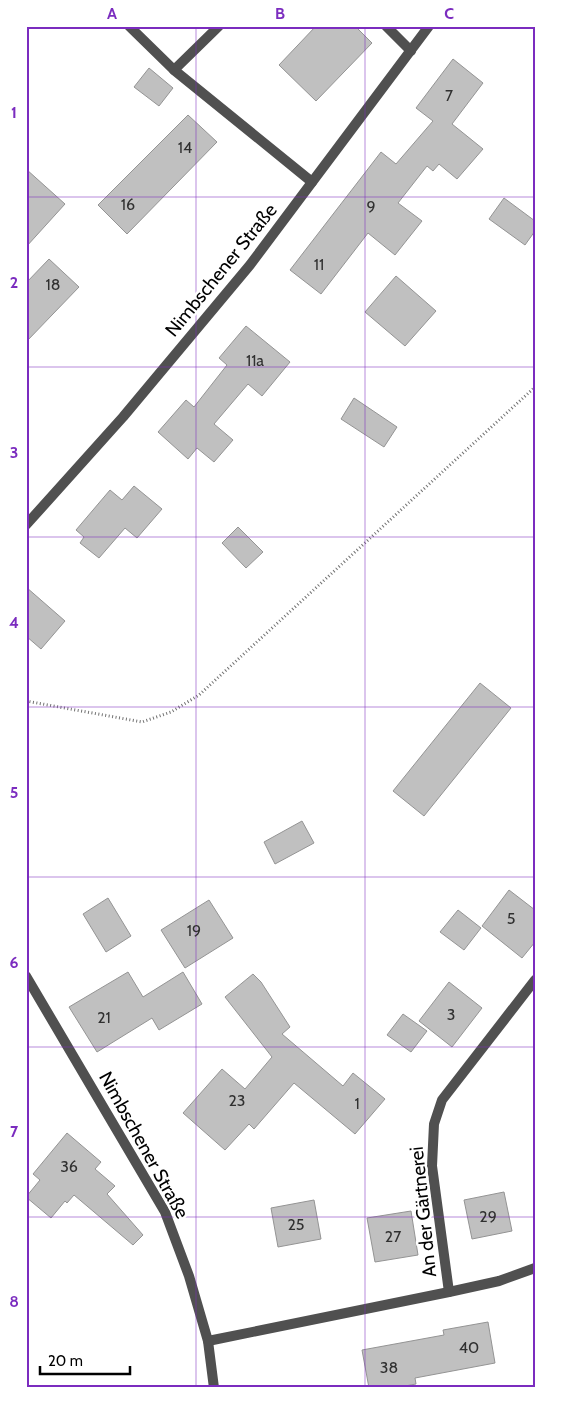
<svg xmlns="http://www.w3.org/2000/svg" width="561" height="1414" font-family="Cabin,sans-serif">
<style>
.building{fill:#c0c0c0;stroke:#949494}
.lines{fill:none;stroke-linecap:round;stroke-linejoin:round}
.path{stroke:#727272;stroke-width:3;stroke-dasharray:1 2.5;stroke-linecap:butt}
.lane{stroke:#505050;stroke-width:10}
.street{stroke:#505050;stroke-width:10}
.grid{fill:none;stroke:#7b2cbf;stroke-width:1;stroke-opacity:0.55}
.labels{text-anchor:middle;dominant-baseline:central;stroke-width:5;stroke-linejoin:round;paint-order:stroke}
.number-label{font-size:16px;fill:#303030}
.street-label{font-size:19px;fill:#000;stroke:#fff}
.neatline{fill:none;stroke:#7b2cbf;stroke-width:2}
.grid-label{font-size:16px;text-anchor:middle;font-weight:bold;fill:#7b2cbf}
</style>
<rect width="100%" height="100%" fill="#fff"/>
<g class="building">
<path d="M 316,26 L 355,26 L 372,43 L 316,101 L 279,65 Z"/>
<path d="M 453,59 L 483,83 L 452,124 L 483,149 L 457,179 L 439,164 L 433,171 L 427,166 L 398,203 L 422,221 L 395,255 L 368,233 L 321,294 L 290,270 L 381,152 L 396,164 L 433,121 L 416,108 Z"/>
<path d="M 149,68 L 173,88 L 159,106 L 134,87 Z"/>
<path d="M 188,115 L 217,142 L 127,234 L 98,205 Z"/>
<path d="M 26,169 L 65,204 L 26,247 Z"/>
<path d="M 504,198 L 535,221 L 535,231 L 525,245 L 489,219 Z"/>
<path d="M 49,259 L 79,287 L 26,342 L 26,283 Z"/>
<path d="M 396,276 L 436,311 L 405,346 L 365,312 Z"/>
<path d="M 246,326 L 290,362 L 262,396 L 248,384 L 214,424 L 233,440 L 214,462 L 197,448 L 188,459 L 158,432 L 186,400 L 194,407 L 227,365 L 219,358 Z"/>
<path d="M 354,398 L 397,427 L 384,447 L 341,419 Z"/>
<path d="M 134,486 L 162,509 L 137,538 L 125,528 L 99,558 L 80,543 L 84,537 L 76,530 L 110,490 L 122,500 Z"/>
<path d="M 238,527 L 263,552 L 246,568 L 222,543 Z"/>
<path d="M 26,587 L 65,621 L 41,649 L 26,636 Z"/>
<path d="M 480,683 L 511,708 L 424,816 L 393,791 Z"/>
<path d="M 302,821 L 314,843 L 275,864 L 264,842 Z"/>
<path d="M 509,890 L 535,910 L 535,942 L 522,958 L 482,926 Z"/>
<path d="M 108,898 L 131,936 L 106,952 L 83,914 Z"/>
<path d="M 209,900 L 233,938 L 185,968 L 161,930 Z"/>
<path d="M 458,910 L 481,928 L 464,950 L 440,932 Z"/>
<path d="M 128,972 L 143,997 L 183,972 L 202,1004 L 159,1030 L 152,1018 L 97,1052 L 69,1007 Z"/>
<path d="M 253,974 L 261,982 L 290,1027 L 282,1034 L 343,1086 L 353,1073 L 385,1099 L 355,1134 L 294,1083 L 254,1129 L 249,1124 L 225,1150 L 183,1113 L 222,1069 L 245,1089 L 272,1057 L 225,997 Z"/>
<path d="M 449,982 L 482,1008 L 452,1047 L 419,1021 Z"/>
<path d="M 403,1014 L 427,1031 L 411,1052 L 387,1035 Z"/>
<path d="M 67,1133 L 101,1162 L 95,1169 L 115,1186 L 107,1194 L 143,1235 L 133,1245 L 74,1195 L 67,1203 L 65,1201 L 51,1218 L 26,1197 L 40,1180 L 33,1174 Z"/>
<path d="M 504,1192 L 512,1231 L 472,1239 L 464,1200 Z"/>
<path d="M 314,1200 L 321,1239 L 278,1247 L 271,1208 Z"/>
<path d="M 411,1211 L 418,1255 L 375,1262 L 367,1218 Z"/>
<path d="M 488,1322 L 495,1363 L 415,1378 L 416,1384 L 394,1388 L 369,1388 L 362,1350 L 444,1335 L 443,1330 Z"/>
</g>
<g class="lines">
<path class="path" d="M 26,701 L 142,722 L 171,712 L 199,695 L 535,387"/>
<g class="lane">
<path d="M 129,26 L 174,70 L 312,182"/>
<path d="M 386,26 L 411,51"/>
<path d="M 174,70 L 219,26"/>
</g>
<g class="street">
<path d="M 26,525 L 123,417 L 250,265 L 429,26"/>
<path d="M 26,976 L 165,1212 L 189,1276 L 208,1341 L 214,1388"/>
<path d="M 449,1292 L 432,1166 L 434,1124 L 442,1100 L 535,980"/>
<path d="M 208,1341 L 449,1292 L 499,1281 L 535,1268"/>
</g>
</g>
<path class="grid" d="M 196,26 L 196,1388M 365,26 L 365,1388M 26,197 L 535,197M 26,367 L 535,367M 26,537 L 535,537M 26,707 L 535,707M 26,877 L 535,877M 26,1047 L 535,1047M 26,1217 L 535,1217"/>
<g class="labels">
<g class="number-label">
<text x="449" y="95">7</text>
<text x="185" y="147">14</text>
<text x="128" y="204">16</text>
<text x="371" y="206">9</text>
<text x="319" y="264">11</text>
<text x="53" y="284">18</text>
<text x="255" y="360">11a</text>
<text x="511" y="918">5</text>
<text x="194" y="930">19</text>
<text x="451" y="1014">3</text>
<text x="104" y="1017">21</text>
<text x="237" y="1100">23</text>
<text x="357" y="1103">1</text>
<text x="69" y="1166">36</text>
<text x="488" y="1216">29</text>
<text x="296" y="1224">25</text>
<text x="393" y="1236">27</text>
<text x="469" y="1347">40</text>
<text x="389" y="1367">38</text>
</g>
<g class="street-label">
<text transform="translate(221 270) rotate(-51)">Nimbschener Straße</text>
<text transform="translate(144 1145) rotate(61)">Nimbschener Straße</text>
<text transform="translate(423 1212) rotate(-96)">An der Gärtnerei</text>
</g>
</g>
<rect width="561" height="1414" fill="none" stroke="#ffffff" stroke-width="55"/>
<path d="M40 1366v8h90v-8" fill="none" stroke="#000000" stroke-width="2.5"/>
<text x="48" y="1366" font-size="15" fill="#000000" stroke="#ffffff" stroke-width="4" paint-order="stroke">20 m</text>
<rect x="28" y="28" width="506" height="1358" class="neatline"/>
<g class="grid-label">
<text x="112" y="19">A</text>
<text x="280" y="19">B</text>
<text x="449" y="19">C</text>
<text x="14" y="118">1</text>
<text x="14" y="288">2</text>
<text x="14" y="458">3</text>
<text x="14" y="628">4</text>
<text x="14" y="798">5</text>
<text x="14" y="968">6</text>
<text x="14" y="1137">7</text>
<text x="14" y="1307">8</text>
</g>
</svg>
